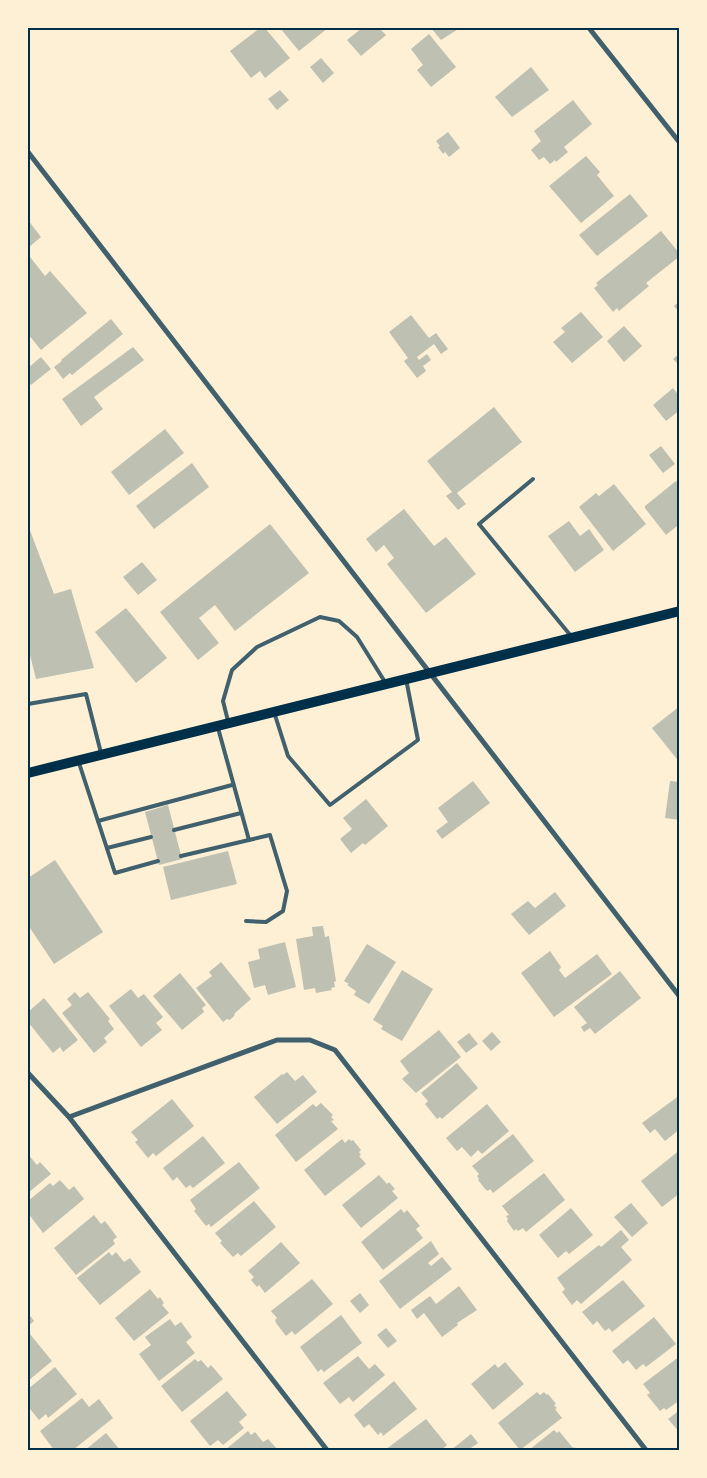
<svg xmlns="http://www.w3.org/2000/svg" width="707" height="1478" font-family="Overpass,sans-serif">
<style>
.building{fill:#bec0b2}
.lines{fill:none;stroke-linecap:round;stroke-linejoin:round}
.service{stroke:#3f606c;stroke-width:4}
.minor{stroke:#3f606c;stroke-width:5}
.secondary{stroke:#003049;stroke-width:10}
.neatline{fill:none;stroke:#003049;stroke-width:2}
</style>
<rect width="100%" height="100%" fill="#fdf0d5"/>
<g class="building">
<path d="M 260,28 L 265,28 L 290,58 L 265,78 L 260,71 L 251,78 L 230,51 Z"/>
<path d="M 280,28 L 328,28 L 299,51 Z"/>
<path d="M 362,28 L 379,28 L 386,35 L 361,56 L 347,40 Z"/>
<path d="M 431,28 L 460,28 L 441,40 Z"/>
<path d="M 429,34 L 456,67 L 431,87 L 417,70 L 423,65 L 411,49 Z"/>
<path d="M 321,58 L 334,73 L 323,83 L 310,67 Z"/>
<path d="M 531,67 L 549,90 L 512,117 L 495,97 Z"/>
<path d="M 280,90 L 289,100 L 277,110 L 268,99 Z"/>
<path d="M 573,100 L 592,124 L 564,147 L 568,152 L 556,162 L 555,160 L 550,164 L 544,157 L 539,160 L 531,150 L 541,141 L 534,131 Z"/>
<path d="M 448,132 L 460,148 L 449,157 L 445,152 L 443,154 L 438,147 L 440,146 L 436,141 Z"/>
<path d="M 586,156 L 600,172 L 597,175 L 614,196 L 581,223 L 549,186 Z"/>
<path d="M 630,194 L 648,216 L 597,256 L 579,235 Z"/>
<path d="M 28,220 L 41,237 L 28,248 Z"/>
<path d="M 661,231 L 680,254 L 680,256 L 646,283 L 649,286 L 619,311 L 617,308 L 613,312 L 594,288 L 598,285 L 596,283 Z"/>
<path d="M 30,257 L 45,276 L 50,271 L 87,313 L 41,350 L 28,334 L 28,259 Z"/>
<path d="M 680,301 L 680,313 L 674,306 Z"/>
<path d="M 581,312 L 603,337 L 572,363 L 553,342 L 565,332 L 561,328 Z"/>
<path d="M 411,315 L 429,338 L 436,333 L 448,349 L 441,354 L 434,344 L 417,357 L 419,360 L 427,354 L 431,360 L 423,366 L 426,371 L 417,378 L 404,361 L 408,358 L 389,332 Z"/>
<path d="M 111,319 L 123,334 L 72,375 L 70,373 L 63,379 L 54,367 L 62,361 L 61,360 Z"/>
<path d="M 624,326 L 642,346 L 624,362 L 607,341 Z"/>
<path d="M 133,347 L 144,360 L 94,397 L 103,409 L 81,426 L 62,399 Z"/>
<path d="M 680,353 L 680,366 L 673,359 Z"/>
<path d="M 41,357 L 51,369 L 31,385 L 28,381 L 28,368 Z"/>
<path d="M 673,388 L 680,397 L 680,410 L 666,421 L 653,405 Z"/>
<path d="M 494,407 L 522,442 L 457,493 L 466,504 L 458,510 L 446,496 L 452,492 L 427,461 Z"/>
<path d="M 165,429 L 184,453 L 129,495 L 111,472 Z"/>
<path d="M 661,446 L 675,464 L 663,473 L 649,455 Z"/>
<path d="M 192,463 L 209,487 L 154,529 L 136,506 Z"/>
<path d="M 676,481 L 680,485 L 680,528 L 677,526 L 666,535 L 645,508 L 645,506 Z"/>
<path d="M 614,484 L 646,524 L 613,551 L 579,507 L 596,493 L 599,496 Z"/>
<path d="M 404,509 L 434,546 L 446,537 L 476,574 L 426,613 L 387,564 L 394,558 L 384,545 L 376,552 L 366,539 Z"/>
<path d="M 569,521 L 580,536 L 589,529 L 604,550 L 575,572 L 548,536 Z"/>
<path d="M 270,524 L 309,573 L 235,631 L 215,605 L 199,618 L 219,643 L 198,660 L 160,612 Z"/>
<path d="M 28,525 L 54,594 L 71,589 L 94,668 L 36,679 L 28,647 Z"/>
<path d="M 142,562 L 157,580 L 138,595 L 123,577 Z"/>
<path d="M 126,608 L 167,658 L 136,683 L 95,632 Z"/>
<path d="M 680,706 L 680,763 L 652,728 Z"/>
<path d="M 473,781 L 490,803 L 442,839 L 436,831 L 448,822 L 438,808 Z"/>
<path d="M 670,781 L 680,782 L 680,820 L 665,818 Z"/>
<path d="M 366,799 L 388,826 L 365,845 L 363,843 L 351,853 L 340,839 L 352,829 L 343,818 Z"/>
<path d="M 168,805 L 182,859 L 159,865 L 145,812 Z"/>
<path d="M 228,851 L 237,884 L 171,900 L 163,867 Z"/>
<path d="M 55,860 L 103,932 L 54,964 L 30,928 L 28,929 L 28,878 Z"/>
<path d="M 555,892 L 566,906 L 529,935 L 511,914 L 528,901 L 535,908 Z"/>
<path d="M 323,926 L 325,937 L 329,936 L 336,981 L 334,982 L 335,987 L 331,988 L 332,990 L 316,993 L 315,988 L 304,990 L 296,939 L 313,936 L 312,927 Z"/>
<path d="M 285,942 L 296,987 L 268,995 L 265,985 L 254,988 L 248,962 L 260,959 L 258,949 Z"/>
<path d="M 367,944 L 396,962 L 369,1004 L 354,995 L 356,991 L 347,985 L 349,984 L 344,981 Z"/>
<path d="M 550,951 L 561,967 L 559,970 L 565,978 L 597,954 L 612,974 L 554,1017 L 521,973 Z"/>
<path d="M 221,962 L 251,999 L 235,1013 L 234,1016 L 230,1020 L 227,1019 L 223,1022 L 196,988 L 212,976 L 209,972 Z"/>
<path d="M 402,970 L 433,989 L 402,1041 L 381,1029 L 383,1026 L 373,1020 Z"/>
<path d="M 620,971 L 641,998 L 595,1034 L 590,1028 L 584,1032 L 581,1027 L 587,1023 L 574,1007 Z"/>
<path d="M 180,973 L 206,1005 L 202,1008 L 204,1012 L 182,1030 L 153,996 Z"/>
<path d="M 131,989 L 138,998 L 144,994 L 163,1017 L 156,1023 L 162,1030 L 141,1047 L 109,1006 Z"/>
<path d="M 75,992 L 80,998 L 88,992 L 110,1019 L 108,1021 L 114,1029 L 104,1038 L 107,1042 L 94,1053 L 62,1013 L 72,1005 L 67,999 Z"/>
<path d="M 44,998 L 78,1040 L 63,1052 L 60,1047 L 53,1053 L 28,1022 L 28,1012 Z"/>
<path d="M 439,1030 L 461,1057 L 416,1093 L 402,1079 L 409,1073 L 400,1061 Z"/>
<path d="M 492,1032 L 501,1042 L 491,1051 L 482,1041 Z"/>
<path d="M 469,1033 L 478,1044 L 466,1053 L 457,1042 Z"/>
<path d="M 457,1063 L 478,1088 L 442,1119 L 440,1117 L 437,1119 L 425,1104 L 428,1101 L 421,1093 Z"/>
<path d="M 287,1072 L 295,1081 L 303,1075 L 317,1092 L 277,1124 L 254,1097 L 282,1074 L 283,1075 Z"/>
<path d="M 680,1095 L 680,1129 L 665,1141 L 655,1129 L 650,1133 L 642,1123 Z"/>
<path d="M 172,1099 L 194,1126 L 156,1156 L 153,1153 L 148,1158 L 135,1142 L 138,1140 L 131,1132 Z"/>
<path d="M 321,1103 L 333,1115 L 331,1117 L 334,1120 L 331,1121 L 338,1129 L 296,1162 L 275,1135 L 313,1104 L 316,1107 Z"/>
<path d="M 487,1104 L 509,1131 L 482,1154 L 478,1150 L 471,1157 L 462,1147 L 457,1151 L 446,1138 Z"/>
<path d="M 513,1134 L 534,1161 L 493,1193 L 490,1189 L 488,1191 L 485,1189 L 478,1180 L 479,1179 L 477,1176 L 479,1174 L 472,1166 Z"/>
<path d="M 203,1136 L 225,1163 L 193,1188 L 190,1185 L 186,1188 L 177,1177 L 173,1181 L 163,1168 Z"/>
<path d="M 342,1139 L 345,1143 L 349,1139 L 351,1141 L 353,1140 L 361,1150 L 359,1152 L 361,1155 L 359,1156 L 366,1164 L 325,1196 L 304,1170 Z"/>
<path d="M 680,1150 L 680,1193 L 662,1207 L 641,1181 Z"/>
<path d="M 28,1154 L 37,1165 L 40,1162 L 51,1174 L 28,1193 Z"/>
<path d="M 239,1162 L 260,1188 L 211,1227 L 209,1224 L 206,1226 L 194,1211 L 196,1209 L 190,1200 Z"/>
<path d="M 544,1173 L 565,1200 L 526,1232 L 523,1228 L 518,1231 L 516,1229 L 514,1231 L 507,1221 L 508,1219 L 506,1216 L 509,1215 L 502,1206 Z"/>
<path d="M 379,1175 L 387,1184 L 389,1182 L 395,1189 L 392,1191 L 398,1198 L 361,1228 L 342,1205 Z"/>
<path d="M 60,1180 L 69,1190 L 74,1186 L 84,1199 L 43,1233 L 28,1213 L 28,1201 L 50,1183 L 53,1186 Z"/>
<path d="M 254,1201 L 276,1227 L 241,1256 L 238,1253 L 233,1257 L 220,1243 L 222,1241 L 215,1233 Z"/>
<path d="M 631,1203 L 648,1223 L 632,1237 L 614,1217 Z"/>
<path d="M 571,1208 L 593,1235 L 569,1254 L 566,1251 L 558,1258 L 539,1235 Z"/>
<path d="M 401,1209 L 404,1213 L 407,1210 L 420,1226 L 416,1229 L 423,1238 L 383,1270 L 361,1242 Z"/>
<path d="M 94,1215 L 101,1224 L 105,1221 L 117,1237 L 113,1240 L 115,1244 L 76,1275 L 54,1248 Z"/>
<path d="M 621,1230 L 629,1240 L 621,1247 L 632,1260 L 581,1304 L 577,1300 L 572,1305 L 562,1292 L 565,1289 L 557,1278 L 599,1245 L 601,1247 Z"/>
<path d="M 431,1241 L 439,1254 L 428,1263 L 431,1266 L 442,1257 L 452,1269 L 400,1309 L 379,1281 Z"/>
<path d="M 281,1242 L 300,1263 L 265,1293 L 259,1285 L 257,1287 L 251,1280 L 254,1277 L 248,1271 Z"/>
<path d="M 109,1252 L 112,1256 L 116,1252 L 124,1262 L 130,1258 L 141,1272 L 100,1305 L 77,1278 Z"/>
<path d="M 312,1279 L 333,1304 L 295,1335 L 292,1331 L 286,1336 L 276,1323 L 275,1320 L 277,1318 L 271,1311 Z"/>
<path d="M 623,1280 L 645,1306 L 612,1332 L 609,1328 L 605,1331 L 597,1321 L 593,1325 L 582,1312 Z"/>
<path d="M 459,1286 L 477,1310 L 457,1323 L 458,1325 L 442,1337 L 424,1313 L 417,1319 L 411,1310 L 430,1296 L 436,1304 Z"/>
<path d="M 150,1289 L 158,1299 L 160,1297 L 164,1303 L 162,1305 L 169,1313 L 134,1341 L 115,1318 Z"/>
<path d="M 360,1293 L 369,1305 L 360,1313 L 350,1301 Z"/>
<path d="M 28,1313 L 34,1321 L 28,1326 Z"/>
<path d="M 341,1315 L 362,1343 L 324,1372 L 321,1369 L 318,1372 L 300,1347 Z"/>
<path d="M 654,1317 L 676,1344 L 646,1367 L 643,1364 L 636,1370 L 628,1360 L 623,1364 L 612,1351 Z"/>
<path d="M 170,1319 L 175,1326 L 181,1322 L 192,1337 L 186,1342 L 195,1353 L 159,1381 L 139,1354 L 151,1345 L 145,1337 Z"/>
<path d="M 386,1328 L 397,1341 L 388,1348 L 377,1335 Z"/>
<path d="M 29,1333 L 52,1361 L 28,1381 L 28,1334 Z"/>
<path d="M 358,1356 L 369,1369 L 375,1364 L 385,1375 L 353,1402 L 349,1397 L 340,1404 L 323,1383 Z"/>
<path d="M 680,1356 L 680,1400 L 666,1410 L 664,1408 L 660,1411 L 647,1395 L 650,1393 L 643,1384 Z"/>
<path d="M 195,1359 L 198,1362 L 201,1360 L 208,1368 L 211,1365 L 223,1379 L 182,1412 L 161,1386 Z"/>
<path d="M 505,1362 L 524,1384 L 493,1410 L 471,1384 L 495,1364 L 498,1368 Z"/>
<path d="M 55,1367 L 77,1394 L 48,1418 L 46,1414 L 39,1420 L 30,1409 L 28,1411 L 28,1389 Z"/>
<path d="M 394,1381 L 417,1409 L 383,1436 L 381,1432 L 378,1435 L 369,1424 L 364,1428 L 354,1415 Z"/>
<path d="M 227,1391 L 247,1415 L 239,1422 L 244,1428 L 223,1445 L 218,1440 L 210,1446 L 190,1421 Z"/>
<path d="M 537,1392 L 540,1395 L 544,1392 L 547,1395 L 548,1394 L 556,1404 L 554,1405 L 557,1408 L 555,1409 L 562,1418 L 520,1450 L 498,1423 Z"/>
<path d="M 82,1398 L 89,1407 L 99,1399 L 113,1418 L 73,1450 L 54,1450 L 40,1431 Z"/>
<path d="M 680,1410 L 680,1433 L 668,1419 Z"/>
<path d="M 426,1419 L 447,1445 L 441,1450 L 385,1450 Z"/>
<path d="M 554,1430 L 557,1433 L 559,1431 L 573,1448 L 574,1447 L 577,1450 L 529,1450 Z"/>
<path d="M 248,1431 L 251,1435 L 255,1432 L 263,1442 L 268,1439 L 278,1450 L 225,1450 Z"/>
<path d="M 106,1433 L 120,1450 L 85,1450 Z"/>
<path d="M 471,1434 L 478,1443 L 468,1450 L 451,1450 Z"/>
</g>
<g class="lines">
<g class="service">
<path d="M 533,479 L 479,524 L 571,636"/>
<path d="M 28,704 L 86,694 L 101,753"/>
<path d="M 274,712 L 288,756 L 330,805 L 418,740 L 406,679"/>
<path d="M 228,721 L 223,701 L 232,670 L 257,647 L 320,617 L 339,621 L 357,637 L 385,682"/>
<path d="M 79,763 L 115,873 L 158,861"/>
<path d="M 98,821 L 232,785"/>
<path d="M 174,830 L 241,813"/>
<path d="M 107,848 L 151,837"/>
<path d="M 181,856 L 249,840 L 218,728"/>
<path d="M 246,921 L 266,922 L 283,911 L 287,891 L 270,835 L 249,840"/>
</g>
<g class="minor">
<path d="M 589,28 L 680,143"/>
<path d="M 28,152 L 680,997"/>
<path d="M 28,1073 L 69,1117 L 327,1450"/>
<path d="M 69,1117 L 277,1040 L 310,1040 L 335,1050 L 646,1450"/>
</g>
<path class="secondary" d="M 28,773 L 680,611"/>
</g>
<rect width="707" height="1478" fill="none" stroke="#fdf0d5" stroke-width="58"/>
<rect x="29" y="29" width="649" height="1420" class="neatline"/>
</svg>
